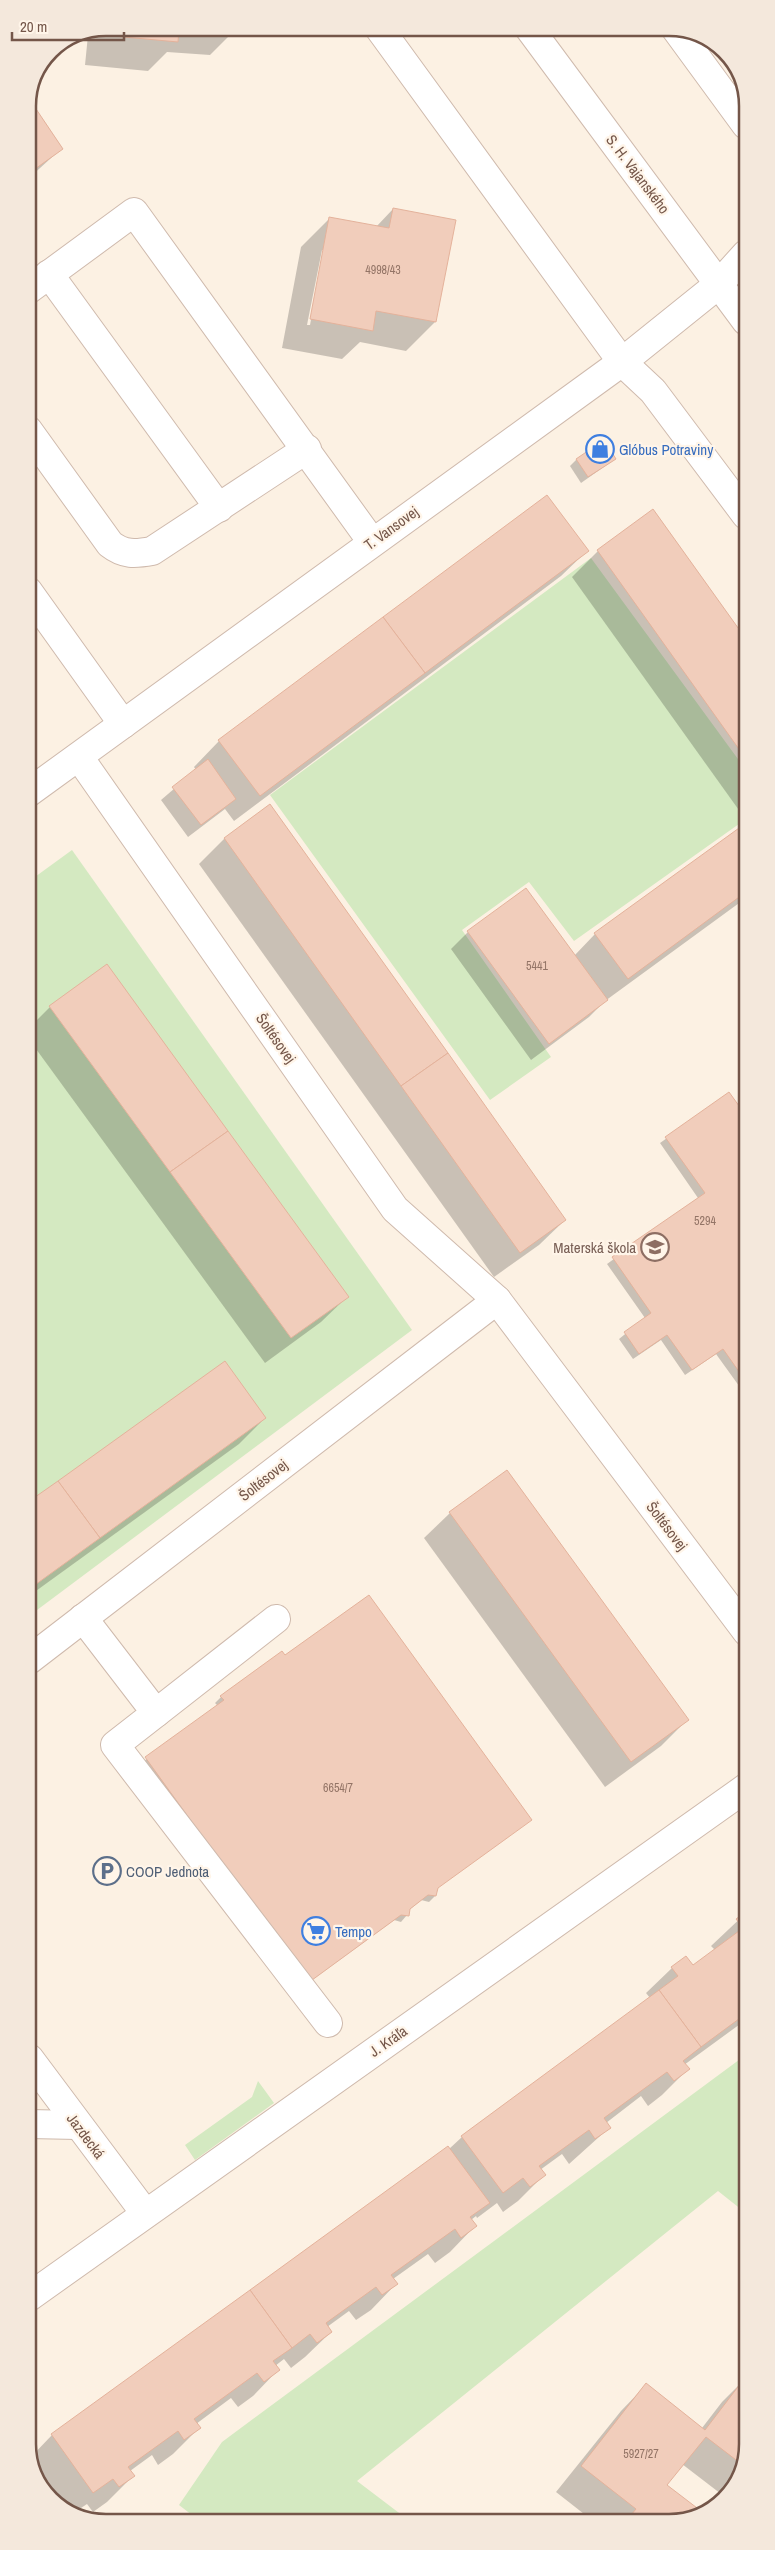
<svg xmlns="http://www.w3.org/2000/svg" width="775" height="2550" font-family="'Archivo Narrow',sans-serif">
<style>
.green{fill:#d4e9c1}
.shadow{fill:#0003;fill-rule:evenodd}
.building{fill:#f1cdbb;stroke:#e4b29b}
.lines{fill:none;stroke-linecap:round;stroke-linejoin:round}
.minor-casing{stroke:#cfbaad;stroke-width:30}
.minor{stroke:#fff;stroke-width:28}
.labels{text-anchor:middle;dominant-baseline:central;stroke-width:4.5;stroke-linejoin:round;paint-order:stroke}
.number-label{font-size:12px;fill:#937466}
.street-label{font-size:15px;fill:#745649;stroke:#fff5e9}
.shop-label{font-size:15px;fill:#366cbe;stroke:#fff5e9;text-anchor:start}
.education-label{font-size:15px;fill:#785e54;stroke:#fff5e9;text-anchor:end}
.service-label{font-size:15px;fill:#4e5e75;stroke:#fff5e9;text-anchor:start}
.rim{fill:none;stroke:#745649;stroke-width:2.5}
</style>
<rect width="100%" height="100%" fill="#fcf1e3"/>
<g class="green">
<path d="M 591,558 L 746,770 L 746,819 L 574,941 L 529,882 L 462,930 L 551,1057 L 490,1100 L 270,795 Z"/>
<path d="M 72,850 L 412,1330 L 29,1616 L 28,882 Z"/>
<path d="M 747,2054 L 747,2214 L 718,2191 L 357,2481 L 411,2522 L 201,2522 L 179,2505 L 222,2442 Z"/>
<path d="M 258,2081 L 274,2103 L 195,2160 L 185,2145 L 252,2097 Z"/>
</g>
<g class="shadow">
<path d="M 106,28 L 237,28 L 210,55 L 167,52 L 148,71 L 85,65 L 88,35 Z"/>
<path d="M 30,101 L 62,148 L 28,179 L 28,106 Z"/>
<path d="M 393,209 L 435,322 L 406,351 L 360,342 L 342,359 L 282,348 L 301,247 L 330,218 L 376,227 ZM 322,250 L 324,250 L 310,325 L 307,325 Z"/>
<path d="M 615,459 L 581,483 L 570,466 L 576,460 Z"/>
<path d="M 653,511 L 746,641 L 746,820 L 572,577 L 598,551 Z"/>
<path d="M 587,551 L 561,576 L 234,821 L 225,809 L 188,837 L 161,800 L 196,770 L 194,767 L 219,741 Z"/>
<path d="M 746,824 L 746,898 L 605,1001 L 589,1017 L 531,1060 L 451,949 L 468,932 L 574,956 L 595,934 Z"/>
<path d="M 225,838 L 565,1220 L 539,1245 L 494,1277 L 199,864 Z"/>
<path d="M 50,1007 L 347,1297 L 321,1322 L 265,1363 L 28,1038 L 28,1029 Z"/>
<path d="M 729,1094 L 747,1254 L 747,1397 L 716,1354 L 685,1375 L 661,1340 L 633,1359 L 619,1339 L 645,1318 L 607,1264 L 698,1198 L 660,1143 Z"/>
<path d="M 265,1418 L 239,1444 L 29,1596 L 28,1504 Z"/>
<path d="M 450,1513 L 687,1720 L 661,1746 L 605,1787 L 424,1538 Z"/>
<path d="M 221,1697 L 436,1889 L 435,1896 L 429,1902 L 421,1900 L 409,1910 L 407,1915 L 401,1922 L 394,1920 L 301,1988 L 140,1764 L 218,1706 L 215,1703 Z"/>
<path d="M 747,1912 L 747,2019 L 684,2065 L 688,2069 L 662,2095 L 648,2106 L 641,2096 L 606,2123 L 609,2128 L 569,2164 L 562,2154 L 540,2170 L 544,2175 L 518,2201 L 503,2212 L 497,2203 L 477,2218 L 476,2216 L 471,2220 L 475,2226 L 450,2252 L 435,2263 L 428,2254 L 393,2279 L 396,2284 L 371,2310 L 356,2320 L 349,2311 L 327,2327 L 331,2332 L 305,2357 L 291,2368 L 284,2359 L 275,2366 L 278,2370 L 253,2396 L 238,2407 L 231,2398 L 196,2424 L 199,2428 L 173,2454 L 158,2465 L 152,2455 L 130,2471 L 133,2476 L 107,2502 L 93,2512 L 87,2504 L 75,2512 L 57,2504 L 29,2459 L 52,2435 L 448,2148 L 449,2149 L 462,2137 L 650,1998 L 646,1993 L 672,1968 L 693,1967 L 715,1950 L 711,1946 Z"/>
<path d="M 747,2377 L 747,2444 L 728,2495 L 725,2497 L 682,2464 L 665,2485 L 699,2512 L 684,2521 L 593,2521 L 556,2492 L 621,2411 L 646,2385 L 702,2428 L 722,2402 Z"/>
</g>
<g class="building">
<path d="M 114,28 L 179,28 L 178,42 L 113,36 Z"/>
<path d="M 30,100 L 63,149 L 28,174 L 28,106 Z"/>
<path d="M 393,208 L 456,220 L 436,322 L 376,311 L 373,331 L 310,319 L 329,217 L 389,228 Z"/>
<path d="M 604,440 L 616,459 L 588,477 L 576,459 Z"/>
<path d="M 547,495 L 589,551 L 425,673 L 383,617 Z"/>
<path d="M 653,509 L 746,639 L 746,759 L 597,550 Z"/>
<path d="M 383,617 L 425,673 L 260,796 L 218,740 Z"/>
<path d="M 208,759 L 236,799 L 201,825 L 172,787 Z"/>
<path d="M 270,804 L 448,1053 L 401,1086 L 224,838 Z"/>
<path d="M 746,823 L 746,892 L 628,979 L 594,933 Z"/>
<path d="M 526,888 L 608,1000 L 549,1044 L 467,931 Z"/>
<path d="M 107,964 L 228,1131 L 170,1172 L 49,1006 Z"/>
<path d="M 448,1053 L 566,1220 L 520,1253 L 401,1086 Z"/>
<path d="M 729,1092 L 747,1117 L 747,1383 L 723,1349 L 692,1370 L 667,1335 L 639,1354 L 624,1332 L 651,1313 L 612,1257 L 705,1193 L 665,1137 Z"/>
<path d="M 228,1131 L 349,1297 L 291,1338 L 170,1172 Z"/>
<path d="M 225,1361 L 266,1418 L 100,1538 L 58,1481 Z"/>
<path d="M 507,1470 L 689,1720 L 631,1762 L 449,1512 Z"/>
<path d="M 58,1481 L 100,1538 L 28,1590 L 28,1502 Z"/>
<path d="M 369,1595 L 532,1820 L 438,1888 L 436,1896 L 428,1895 L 410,1909 L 409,1916 L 401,1915 L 308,1983 L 145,1757 L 224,1700 L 220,1696 L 282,1651 L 285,1655 Z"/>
<path d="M 747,1911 L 747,2013 L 701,2047 L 659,1990 L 678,1976 L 671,1967 L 686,1956 L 693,1965 L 743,1928 L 736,1919 Z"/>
<path d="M 659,1990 L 701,2047 L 683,2061 L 690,2069 L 674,2081 L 667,2072 L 604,2118 L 611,2128 L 595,2139 L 589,2130 L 539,2166 L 546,2175 L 530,2187 L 523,2178 L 503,2193 L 461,2136 Z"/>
<path d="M 448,2146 L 490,2203 L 470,2217 L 477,2226 L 461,2238 L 455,2229 L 391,2275 L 398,2284 L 382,2295 L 376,2287 L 326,2323 L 332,2332 L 317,2343 L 310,2334 L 292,2348 L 250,2290 Z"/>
<path d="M 250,2290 L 292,2348 L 273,2361 L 280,2370 L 264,2382 L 257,2373 L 194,2419 L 201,2428 L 184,2440 L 178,2431 L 128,2467 L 135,2476 L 119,2487 L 113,2479 L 93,2493 L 51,2434 Z"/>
<path d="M 747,2375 L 747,2444 L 740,2463 L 706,2437 L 667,2485 L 701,2511 L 684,2521 L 626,2521 L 636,2509 L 581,2466 L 646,2383 L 705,2430 Z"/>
</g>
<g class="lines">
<defs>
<g id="minor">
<path d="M 379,28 L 622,362 L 653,391 L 746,515"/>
<path d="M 529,28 L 746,321"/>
<path d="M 675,28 L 746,125"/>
<path d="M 49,274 L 219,508"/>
<path d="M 28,290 L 134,212 L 372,542"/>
<path d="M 28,430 L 110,544 C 124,555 135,554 152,551 L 307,449"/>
<path d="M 28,591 L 123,724"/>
<path d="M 79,757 L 395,1209 L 497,1300 L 747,1632"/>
<path d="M 28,793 L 622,362 L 719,284 L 746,254"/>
<path d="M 83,1618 L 156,1713 L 115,1745 L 328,2023"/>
<path d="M 29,1660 L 497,1300"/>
<path d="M 156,1713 L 276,1619"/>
<path d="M 29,2058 L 145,2213"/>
<path d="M 29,2124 L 78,2125"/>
<path d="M 29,2297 L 747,1787"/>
</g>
</defs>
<use href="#minor" class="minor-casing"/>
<use href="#minor" class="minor"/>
</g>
<defs>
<symbol id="shop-ring" viewBox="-11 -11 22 22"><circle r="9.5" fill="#fff5e9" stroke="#3f7fe0" stroke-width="1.5"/><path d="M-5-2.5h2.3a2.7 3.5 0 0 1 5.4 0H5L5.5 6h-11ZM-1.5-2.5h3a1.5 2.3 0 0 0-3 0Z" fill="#3f7fe0"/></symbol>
<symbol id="school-ring" viewBox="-11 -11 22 22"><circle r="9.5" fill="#fff5e9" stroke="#8d6e63" stroke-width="1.5"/><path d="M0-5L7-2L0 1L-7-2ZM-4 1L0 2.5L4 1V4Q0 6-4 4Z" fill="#8d6e63"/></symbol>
<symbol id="parking-ring" viewBox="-11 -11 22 22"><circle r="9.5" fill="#fff5e9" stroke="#5c6f8a" stroke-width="1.5"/><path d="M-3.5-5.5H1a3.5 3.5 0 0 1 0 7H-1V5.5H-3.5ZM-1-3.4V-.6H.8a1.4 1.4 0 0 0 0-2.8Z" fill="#5c6f8a"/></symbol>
<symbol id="supermarket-ring" viewBox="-11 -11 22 22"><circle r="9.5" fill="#fff5e9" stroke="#3f7fe0" stroke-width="1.5"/><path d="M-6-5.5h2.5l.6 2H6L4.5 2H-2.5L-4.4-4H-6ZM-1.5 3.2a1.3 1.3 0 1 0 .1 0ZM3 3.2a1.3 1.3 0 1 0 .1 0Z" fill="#3f7fe0"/></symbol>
</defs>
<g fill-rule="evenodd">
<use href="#shop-ring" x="584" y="433" width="32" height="32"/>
<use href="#school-ring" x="639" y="1231" width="32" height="32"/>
<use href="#parking-ring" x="91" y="1855" width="32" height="32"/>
<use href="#supermarket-ring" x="300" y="1915" width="32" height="32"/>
</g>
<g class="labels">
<g class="number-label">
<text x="383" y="270">4998/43</text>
<text x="537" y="966">5441</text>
<text x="705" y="1221">5294</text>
<text x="338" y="1788">6654/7</text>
<text x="641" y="2454">5927/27</text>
</g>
<g class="street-label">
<text transform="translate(638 174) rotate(53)">S. H. Vajanského</text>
<text transform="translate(391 528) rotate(-36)">T. Vansovej</text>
<text transform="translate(276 1038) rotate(55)">Šoltésovej</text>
<text transform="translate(263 1480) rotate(-38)">Šoltésovej</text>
<text transform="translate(667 1526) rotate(53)">Šoltésovej</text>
<text transform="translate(388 2041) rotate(-35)">J. Kráľa</text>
<text transform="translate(86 2136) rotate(53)">Jazdecká</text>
</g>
<g class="shop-label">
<text x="619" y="449">Glóbus Potraviny</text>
<text x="335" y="1931">Tempo</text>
</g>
<g class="education-label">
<text x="636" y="1247">Materská škola</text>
</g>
<g class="service-label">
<text x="126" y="1871">COOP Jednota</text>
</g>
</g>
<path d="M0 0H775V2550H0ZM106 36H669A70 70 0 0 1 739 106V2444A70 70 0 0 1 669 2514H106A70 70 0 0 1 36 2444V106A70 70 0 0 1 106 36Z" fill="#f4e8dc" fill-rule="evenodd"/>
<path class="rim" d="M106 36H669A70 70 0 0 1 739 106V2444A70 70 0 0 1 669 2514H106A70 70 0 0 1 36 2444V106A70 70 0 0 1 106 36Z"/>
<path d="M12 32v8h112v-8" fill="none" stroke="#745649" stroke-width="2.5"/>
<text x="20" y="32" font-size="15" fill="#745649" stroke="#fff5e9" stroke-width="4" paint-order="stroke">20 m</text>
</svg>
